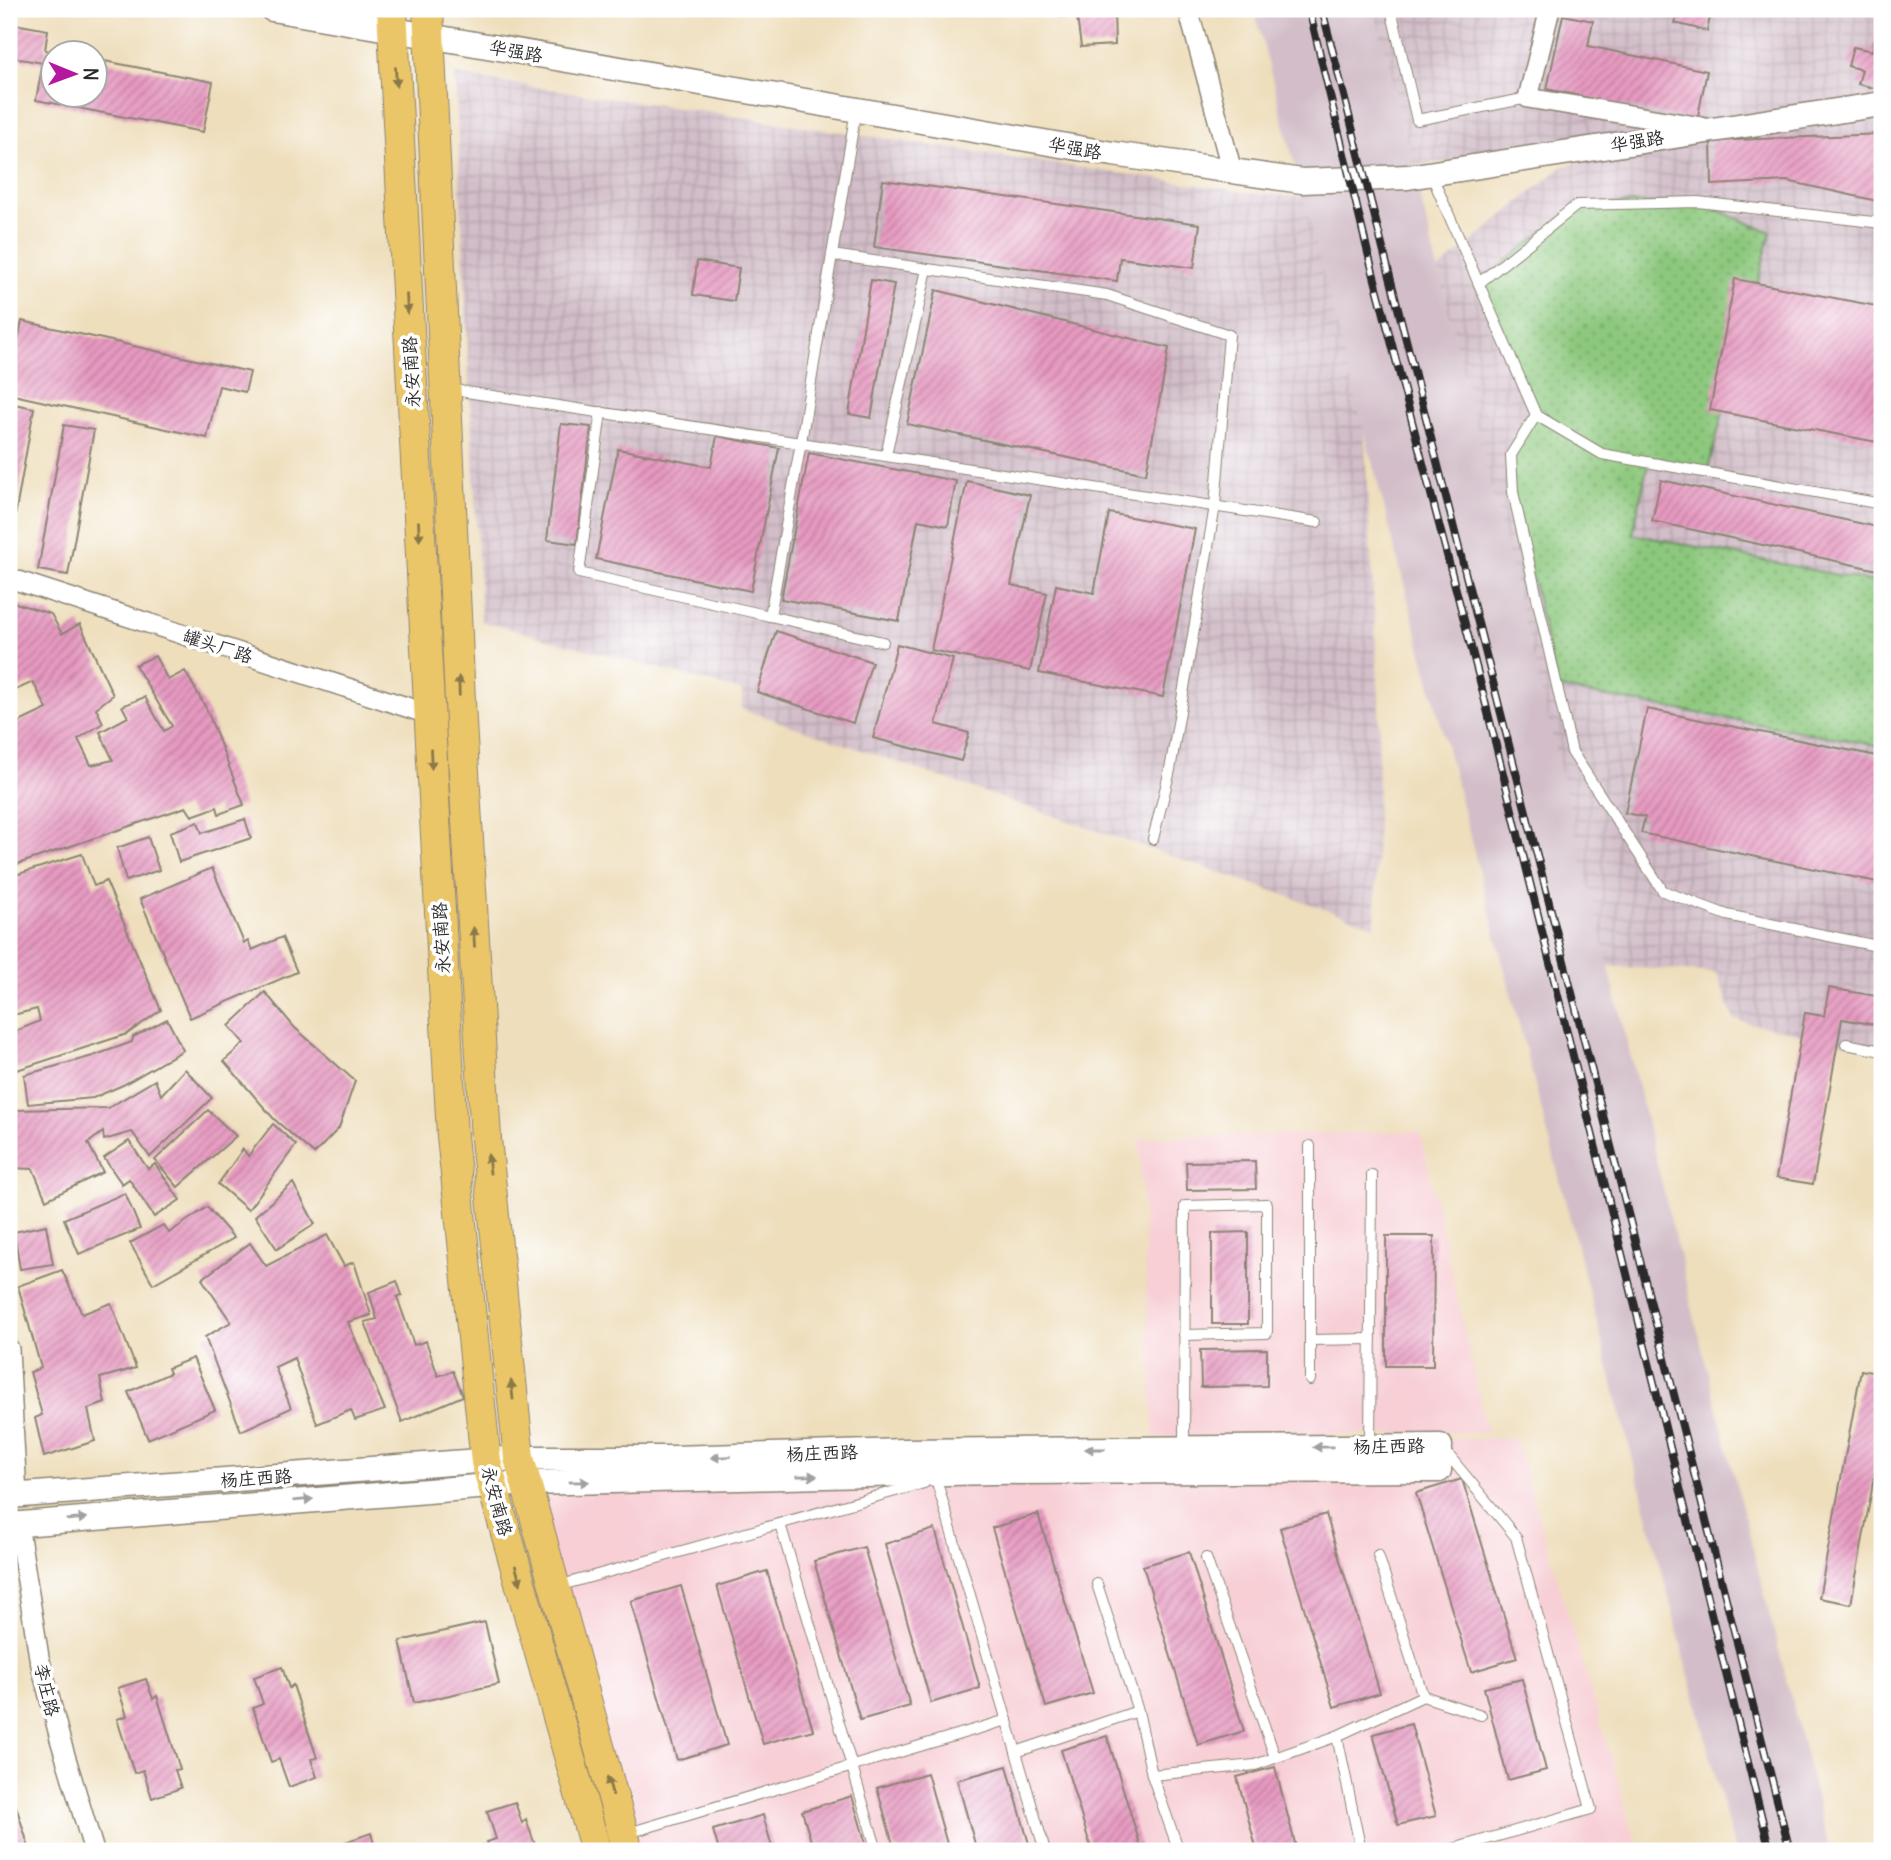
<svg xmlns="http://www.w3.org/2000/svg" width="1891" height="1860" font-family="Delius,'LXGW WenKai TC',sans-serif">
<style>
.built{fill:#f7cfd5}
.industrial{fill:url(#industrial-grid)}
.railway{fill:#d2bdc8}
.grass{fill:url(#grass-dots);stroke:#5c7a54;stroke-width:2}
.building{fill:url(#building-hatch)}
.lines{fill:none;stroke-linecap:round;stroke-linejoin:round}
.service-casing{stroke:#8c8474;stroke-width:12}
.minor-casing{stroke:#8c8474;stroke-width:22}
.tertiary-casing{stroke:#8c8474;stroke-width:27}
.primary-casing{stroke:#8c8474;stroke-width:32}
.service{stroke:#fff;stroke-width:10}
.minor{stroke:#fff;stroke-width:19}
.tertiary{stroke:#fff;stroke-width:24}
.primary{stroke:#ebc669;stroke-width:30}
.rail-casing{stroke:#2b2b2b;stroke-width:8}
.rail{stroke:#fff;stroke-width:5;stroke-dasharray:16;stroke-linecap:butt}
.oneway{fill:#8b784a}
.oneway2{fill:#a0a0a0}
.labels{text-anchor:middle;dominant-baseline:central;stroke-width:7;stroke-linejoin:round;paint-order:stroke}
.street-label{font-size:18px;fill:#2b2b2b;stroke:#fff}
</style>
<defs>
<pattern id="industrial-grid" width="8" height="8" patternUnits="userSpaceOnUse" patternTransform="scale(1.75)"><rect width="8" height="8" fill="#d2bdc8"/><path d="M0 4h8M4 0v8" fill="none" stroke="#b4a3ac"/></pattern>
<pattern id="grass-dots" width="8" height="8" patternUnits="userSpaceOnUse" patternTransform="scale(1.75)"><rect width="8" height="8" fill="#8cc87d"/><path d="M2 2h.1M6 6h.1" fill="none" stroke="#73a367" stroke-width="1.8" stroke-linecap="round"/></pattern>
<pattern id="building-hatch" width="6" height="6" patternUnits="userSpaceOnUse" patternTransform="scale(1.75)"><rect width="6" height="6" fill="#e79ac1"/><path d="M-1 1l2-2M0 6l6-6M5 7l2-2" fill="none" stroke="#bb7e9d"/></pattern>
</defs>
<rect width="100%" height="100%" fill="#fff"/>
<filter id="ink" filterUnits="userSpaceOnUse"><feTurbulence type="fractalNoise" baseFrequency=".0143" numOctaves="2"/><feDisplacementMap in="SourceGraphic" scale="14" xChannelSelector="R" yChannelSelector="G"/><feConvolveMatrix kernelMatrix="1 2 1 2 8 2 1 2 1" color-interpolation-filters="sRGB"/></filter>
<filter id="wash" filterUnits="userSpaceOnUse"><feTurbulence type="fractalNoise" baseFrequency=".00686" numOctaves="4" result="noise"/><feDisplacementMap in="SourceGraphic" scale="28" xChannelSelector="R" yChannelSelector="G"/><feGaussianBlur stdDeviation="1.57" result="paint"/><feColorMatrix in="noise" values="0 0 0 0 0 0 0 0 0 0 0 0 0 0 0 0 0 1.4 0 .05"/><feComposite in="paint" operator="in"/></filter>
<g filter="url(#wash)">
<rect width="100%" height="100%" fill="#eedebc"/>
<g class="built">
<path d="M 1420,1131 L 1487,1432 L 1154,1438 L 1139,1138 Z"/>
<path d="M 1515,1438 L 1639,1851 L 628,1851 L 519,1458 Z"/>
</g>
<g class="industrial">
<path d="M 1374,9 L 1882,9 L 1882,1051 L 1734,1020 L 1717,973 L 1608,966 L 1438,270 L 1563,166 L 1702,132 L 1413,166 Z"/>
<path d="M 455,75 L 1252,193 L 1304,197 L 1364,429 L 1379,701 L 1375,926 L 742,709 L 742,691 L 481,621 Z"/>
</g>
<path class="railway" d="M 1254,9 L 1374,9 L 1713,1393 L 1830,1851 L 1735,1851 Z"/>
<path class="grass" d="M 1698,202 L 1771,232 L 1707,473 L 1648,463 L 1633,534 L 1882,584 L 1882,746 L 1557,688 L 1513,492 L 1511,455 L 1536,415 L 1479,283 L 1577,205 Z"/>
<g id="blocks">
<g class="building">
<path d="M 1060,9 L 1114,9 L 1115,45 L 1081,47 L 1077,17 L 1060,17 Z"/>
<path d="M 1679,9 L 1712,9 L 1707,31 L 1675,23 Z"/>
<path d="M 1563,15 L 1593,21 L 1588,46 L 1707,71 L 1697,121 L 1547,89 Z"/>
<path d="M 1881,15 L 1882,15 L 1882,90 L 1858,84 L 1862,70 L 1848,66 L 1853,47 L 1872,51 Z"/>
<path d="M 9,23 L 48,30 L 45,50 L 52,51 L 52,94 L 94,94 L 94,59 L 213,82 L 203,132 L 36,100 L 43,63 L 9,57 Z"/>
<path d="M 1882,134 L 1882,202 L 1787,181 L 1712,185 L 1711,141 Z"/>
<path d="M 883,180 L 1200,224 L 1194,268 L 1120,258 L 1117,281 L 874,247 Z"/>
<path d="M 697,261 L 739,268 L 734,301 L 693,295 Z"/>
<path d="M 1735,279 L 1882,307 L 1882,443 L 1710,410 Z"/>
<path d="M 871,280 L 894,284 L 871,418 L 849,414 Z"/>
<path d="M 936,290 L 1169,348 L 1146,474 L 907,424 Z"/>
<path d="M 22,321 L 250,372 L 245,392 L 219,386 L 207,438 L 9,394 L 9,382 Z"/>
<path d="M 9,403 L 34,408 L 10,545 L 9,545 Z"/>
<path d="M 561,424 L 591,427 L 577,544 L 547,540 Z"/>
<path d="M 64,425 L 94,430 L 68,575 L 38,570 Z"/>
<path d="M 717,436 L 779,448 L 751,591 L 596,559 L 618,449 L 711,467 Z"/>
<path d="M 809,453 L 956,481 L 948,526 L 918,520 L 899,621 L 781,599 Z"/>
<path d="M 1661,480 L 1882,528 L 1882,571 L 1652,521 Z"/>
<path d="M 967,481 L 1030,495 L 1011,585 L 1047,593 L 1030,671 L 931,650 Z"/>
<path d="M 1109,513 L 1195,529 L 1163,697 L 1039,673 L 1056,585 L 1094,593 Z"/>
<path d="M 9,601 L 51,614 L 62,634 L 80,624 L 113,695 L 96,708 L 103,723 L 78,739 L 91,765 L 113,760 L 100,732 L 128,717 L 122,706 L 145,697 L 164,731 L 172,726 L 135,665 L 155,656 L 168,680 L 185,671 L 206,708 L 244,805 L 219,814 L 217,807 L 192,816 L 186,807 L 9,867 L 9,727 L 47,709 L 33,682 L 9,693 Z"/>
<path d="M 776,631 L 872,662 L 853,723 L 757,692 Z"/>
<path d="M 897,644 L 953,659 L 936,724 L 969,733 L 961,761 L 873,738 Z"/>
<path d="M 1647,709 L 1882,757 L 1882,883 L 1641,833 L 1645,817 L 1625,813 Z"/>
<path d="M 245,819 L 251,838 L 179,862 L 170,832 L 198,822 L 202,833 Z"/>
<path d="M 148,837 L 159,870 L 126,881 L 117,848 Z"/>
<path d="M 82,854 L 94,886 L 106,881 L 161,1010 L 127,1034 L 17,1070 L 9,1043 L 9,1034 L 40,1021 L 37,1009 L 9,1016 L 9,909 L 15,907 L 9,888 L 9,877 Z"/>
<path d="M 212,868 L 244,943 L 248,941 L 252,950 L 282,937 L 297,972 L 190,1018 L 140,899 Z"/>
<path d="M 1829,988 L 1882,997 L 1882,1026 L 1842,1019 L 1813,1184 L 1776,1178 L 1805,1013 L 1824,1016 Z"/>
<path d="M 265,992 L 294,1027 L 355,1081 L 339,1128 L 314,1154 L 274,1119 L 224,1061 L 244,1043 L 229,1026 Z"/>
<path d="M 167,1019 L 183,1050 L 123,1085 L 93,1098 L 28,1104 L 24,1075 L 93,1056 L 132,1042 L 133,1037 Z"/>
<path d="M 185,1069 L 212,1098 L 150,1157 L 132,1132 L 104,1140 L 103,1132 L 88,1143 L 103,1172 L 46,1200 L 33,1169 L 12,1168 L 14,1110 L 108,1108 L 155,1080 L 161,1095 Z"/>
<path d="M 208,1110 L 236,1136 L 178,1187 L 155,1160 Z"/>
<path d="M 273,1124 L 296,1145 L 248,1210 L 218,1184 L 243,1149 L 248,1156 Z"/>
<path d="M 129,1141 L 148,1169 L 155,1164 L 180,1200 L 154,1217 L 129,1179 L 122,1184 L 104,1158 Z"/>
<path d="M 1255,1161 L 1256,1189 L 1187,1190 L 1186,1162 Z"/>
<path d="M 293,1183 L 315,1224 L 277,1249 L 255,1216 Z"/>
<path d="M 125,1193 L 140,1229 L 79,1254 L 64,1219 Z"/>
<path d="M 207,1207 L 234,1238 L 153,1284 L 130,1243 L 163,1225 L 169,1233 Z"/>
<path d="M 46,1225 L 53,1264 L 20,1269 L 14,1232 Z"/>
<path d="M 1248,1232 L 1248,1324 L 1212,1324 L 1212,1233 Z"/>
<path d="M 327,1235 L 344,1266 L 354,1262 L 371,1315 L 348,1322 L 385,1410 L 355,1420 L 351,1410 L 317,1424 L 294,1358 L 275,1367 L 291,1408 L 241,1431 L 205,1337 L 231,1322 L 202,1279 L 250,1243 L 266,1266 Z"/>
<path d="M 1386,1236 L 1434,1236 L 1433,1366 L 1386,1366 Z"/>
<path d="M 62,1270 L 82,1314 L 111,1303 L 136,1368 L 100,1378 L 105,1403 L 88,1409 L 95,1441 L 44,1457 L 35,1418 L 42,1415 L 30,1372 L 41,1368 L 18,1286 Z"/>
<path d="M 397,1281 L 402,1295 L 397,1297 L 414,1345 L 426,1341 L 438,1376 L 453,1371 L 463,1396 L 402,1422 L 365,1322 L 377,1319 L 369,1292 Z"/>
<path d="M 1267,1349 L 1267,1386 L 1201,1387 L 1200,1350 Z"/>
<path d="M 193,1358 L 215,1410 L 148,1439 L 128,1392 L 170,1373 L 168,1368 Z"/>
<path d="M 1861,1370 L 1882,1374 L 1882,1434 L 1851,1604 L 1819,1598 Z"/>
<path d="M 1462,1479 L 1517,1658 L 1471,1672 L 1416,1493 Z"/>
<path d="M 1038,1514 L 1093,1693 L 1046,1707 L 992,1528 Z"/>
<path d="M 1326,1514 L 1380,1693 L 1334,1707 L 1280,1528 Z"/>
<path d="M 935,1529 L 980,1688 L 931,1703 L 885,1544 Z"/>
<path d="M 864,1547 L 910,1706 L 860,1720 L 814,1561 Z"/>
<path d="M 1189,1552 L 1244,1731 L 1198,1745 L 1143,1566 Z"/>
<path d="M 767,1571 L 813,1730 L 763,1744 L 717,1586 Z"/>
<path d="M 681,1586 L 727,1745 L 677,1760 L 631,1601 Z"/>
<path d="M 485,1622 L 499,1684 L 414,1703 L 400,1641 Z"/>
<path d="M 282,1667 L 289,1688 L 293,1685 L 317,1758 L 311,1759 L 317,1777 L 289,1787 L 279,1759 L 271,1762 L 253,1708 L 263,1704 L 254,1677 Z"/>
<path d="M 146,1679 L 153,1699 L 157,1696 L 180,1769 L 175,1770 L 181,1788 L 152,1798 L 143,1770 L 134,1773 L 117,1719 L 127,1716 L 118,1688 Z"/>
<path d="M 1522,1679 L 1546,1770 L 1508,1780 L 1484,1688 Z"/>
<path d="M 1411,1724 L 1436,1816 L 1398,1825 L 1373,1734 Z"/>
<path d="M 1107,1736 L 1142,1851 L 1092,1851 L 1061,1750 Z"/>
<path d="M 1007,1766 L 1031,1851 L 977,1851 L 957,1780 Z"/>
<path d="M 1275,1767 L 1297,1851 L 1257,1851 L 1237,1777 Z"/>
<path d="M 927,1773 L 949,1851 L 895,1851 L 877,1788 Z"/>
<path d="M 852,1796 L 868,1851 L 814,1851 L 802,1811 Z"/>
<path d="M 515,1802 L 522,1823 L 526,1819 L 537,1851 L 489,1851 L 486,1842 L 496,1839 L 487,1811 Z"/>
<path d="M 16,1806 L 30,1851 L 9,1851 L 9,1808 Z"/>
<path d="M 763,1815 L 773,1851 L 719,1851 L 713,1830 Z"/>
<path d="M 371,1833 L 376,1851 L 345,1851 L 342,1843 Z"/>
</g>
</g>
</g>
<g filter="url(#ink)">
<use href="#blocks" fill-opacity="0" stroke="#8c8474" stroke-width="2"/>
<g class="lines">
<defs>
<g id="service">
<path d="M 1391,9 L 1417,120 L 1528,98"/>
<path d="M 856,110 L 801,442 L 770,616 L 883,642"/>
<path d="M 1431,174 L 1536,415 L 1602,454 L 1882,504"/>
<path d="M 832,255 L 1107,295 L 1229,335 L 1215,506 L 1170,770 L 1153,839"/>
<path d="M 1479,283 L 1577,205 L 1698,202 L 1882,223"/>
<path d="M 447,389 L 1317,522"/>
<path d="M 601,412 L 579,573 L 770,616"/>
<path d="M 1536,415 L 1511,455 L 1513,492 L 1572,752 L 1663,891 L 1727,915 L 1882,947"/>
<path d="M 886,455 L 927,269"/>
<path d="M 1846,1044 L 1882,1051"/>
<path d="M 1310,1146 L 1310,1380"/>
<path d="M 1310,1340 L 1371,1339"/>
<path d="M 1370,1446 L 1372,1175"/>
<path d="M 1184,1447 L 1185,1206 L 1267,1204 L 1267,1333 L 1184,1335"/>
<path d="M 1445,1451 L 1516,1537 L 1591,1809 L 1446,1851"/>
<path d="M 936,1479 L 1045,1851"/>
<path d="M 780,1524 L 877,1851"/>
<path d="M 1378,1555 L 1423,1696"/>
<path d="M 1206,1558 L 1275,1757"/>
<path d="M 1097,1584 L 1138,1711 L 1152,1775 L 1179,1851"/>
<path d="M 558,1586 L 924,1483"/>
<path d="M 1337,1736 L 1361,1851"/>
<path d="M 1016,1752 L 1138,1711"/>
<path d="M 1152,1775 L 1255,1765 L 1337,1736 L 1423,1696 L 1481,1715"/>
<path d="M 625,1834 L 1007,1720"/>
</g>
<g id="minor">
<path d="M 1188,9 L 1232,171"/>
<path d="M 1550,9 L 1528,98 L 1702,127"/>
<path d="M 9,578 L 428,714"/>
<path d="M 9,1349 L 17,1495"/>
<path d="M 18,1524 L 39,1657 L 60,1739 L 94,1851"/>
</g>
<g id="tertiary">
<path d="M 272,9 L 1113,154 L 1302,181 L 1408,177 L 1882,104"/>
<path d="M 9,1496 L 519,1458 L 673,1458 L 905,1451 L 1440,1446 L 1439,1470 L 993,1472 L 526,1483 L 9,1525"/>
</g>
<g id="primary">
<path d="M 392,9 L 452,1136 L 486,1462 L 596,1851"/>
<path d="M 428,9 L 461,723 L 486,1139 L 519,1458 L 628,1851"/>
</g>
</defs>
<use href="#service" class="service-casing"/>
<use href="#minor" class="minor-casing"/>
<use href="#tertiary" class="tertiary-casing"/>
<use href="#primary" class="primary-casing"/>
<use href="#service" class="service"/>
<use href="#minor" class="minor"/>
<use href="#tertiary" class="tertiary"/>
<use href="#primary" class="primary"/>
<defs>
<g id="rail">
<path d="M 1309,9 L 1368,253 L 1482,689 L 1770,1851"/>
<path d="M 1322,9 L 1790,1851"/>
</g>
</defs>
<use href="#rail" class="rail-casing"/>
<use href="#rail" class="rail"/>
</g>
<defs><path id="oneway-solid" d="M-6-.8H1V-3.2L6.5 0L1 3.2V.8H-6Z" transform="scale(1.75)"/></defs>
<g class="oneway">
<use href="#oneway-solid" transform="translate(396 77) rotate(87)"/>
<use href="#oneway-solid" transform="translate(407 304) rotate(87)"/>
<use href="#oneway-solid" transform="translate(419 531) rotate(87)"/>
<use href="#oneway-solid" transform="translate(459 686) rotate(-92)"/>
<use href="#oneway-solid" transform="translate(431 759) rotate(87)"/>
<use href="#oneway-solid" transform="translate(474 937) rotate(-93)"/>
<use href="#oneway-solid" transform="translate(489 1164) rotate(-96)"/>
<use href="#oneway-solid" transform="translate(512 1390) rotate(-96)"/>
<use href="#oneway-solid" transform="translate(518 1575) rotate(74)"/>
<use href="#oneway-solid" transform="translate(610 1786) rotate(-106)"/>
</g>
<g class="oneway2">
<use href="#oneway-solid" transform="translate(1323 1447) rotate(179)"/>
<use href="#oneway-solid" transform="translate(1095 1449) rotate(180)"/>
<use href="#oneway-solid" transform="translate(721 1457) rotate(178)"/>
<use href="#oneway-solid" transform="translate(807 1476) rotate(-1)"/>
<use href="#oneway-solid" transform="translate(579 1482) rotate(-1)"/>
<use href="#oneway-solid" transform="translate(303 1500) rotate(-5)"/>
<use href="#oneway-solid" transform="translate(77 1519) rotate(-5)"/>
</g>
</g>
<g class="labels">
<g class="street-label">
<text transform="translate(516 51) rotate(10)">华强路</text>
<text transform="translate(1637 141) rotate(-9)">华强路</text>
<text transform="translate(1075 148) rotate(10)">华强路</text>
<text transform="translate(411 372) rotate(-93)">永安南路</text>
<text transform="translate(218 646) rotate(18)">罐头厂路</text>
<text transform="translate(441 938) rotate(-93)">永安南路</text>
<text transform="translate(1389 1446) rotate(-1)">杨庄西路</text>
<text transform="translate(822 1453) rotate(-2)">杨庄西路</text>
<text transform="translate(256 1478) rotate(-4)">杨庄西路</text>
<text transform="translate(497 1501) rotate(75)">永安南路</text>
<text transform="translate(47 1690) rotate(76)">李庄路</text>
</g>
</g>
<rect width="1891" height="1860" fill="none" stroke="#fff" stroke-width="35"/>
<g transform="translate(74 74) rotate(91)"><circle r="33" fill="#ffffff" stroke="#aaaaaa" stroke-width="2"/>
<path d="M0-5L12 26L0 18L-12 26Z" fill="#b5179e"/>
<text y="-10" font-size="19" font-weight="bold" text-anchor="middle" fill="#2b2b2b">N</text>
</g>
</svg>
